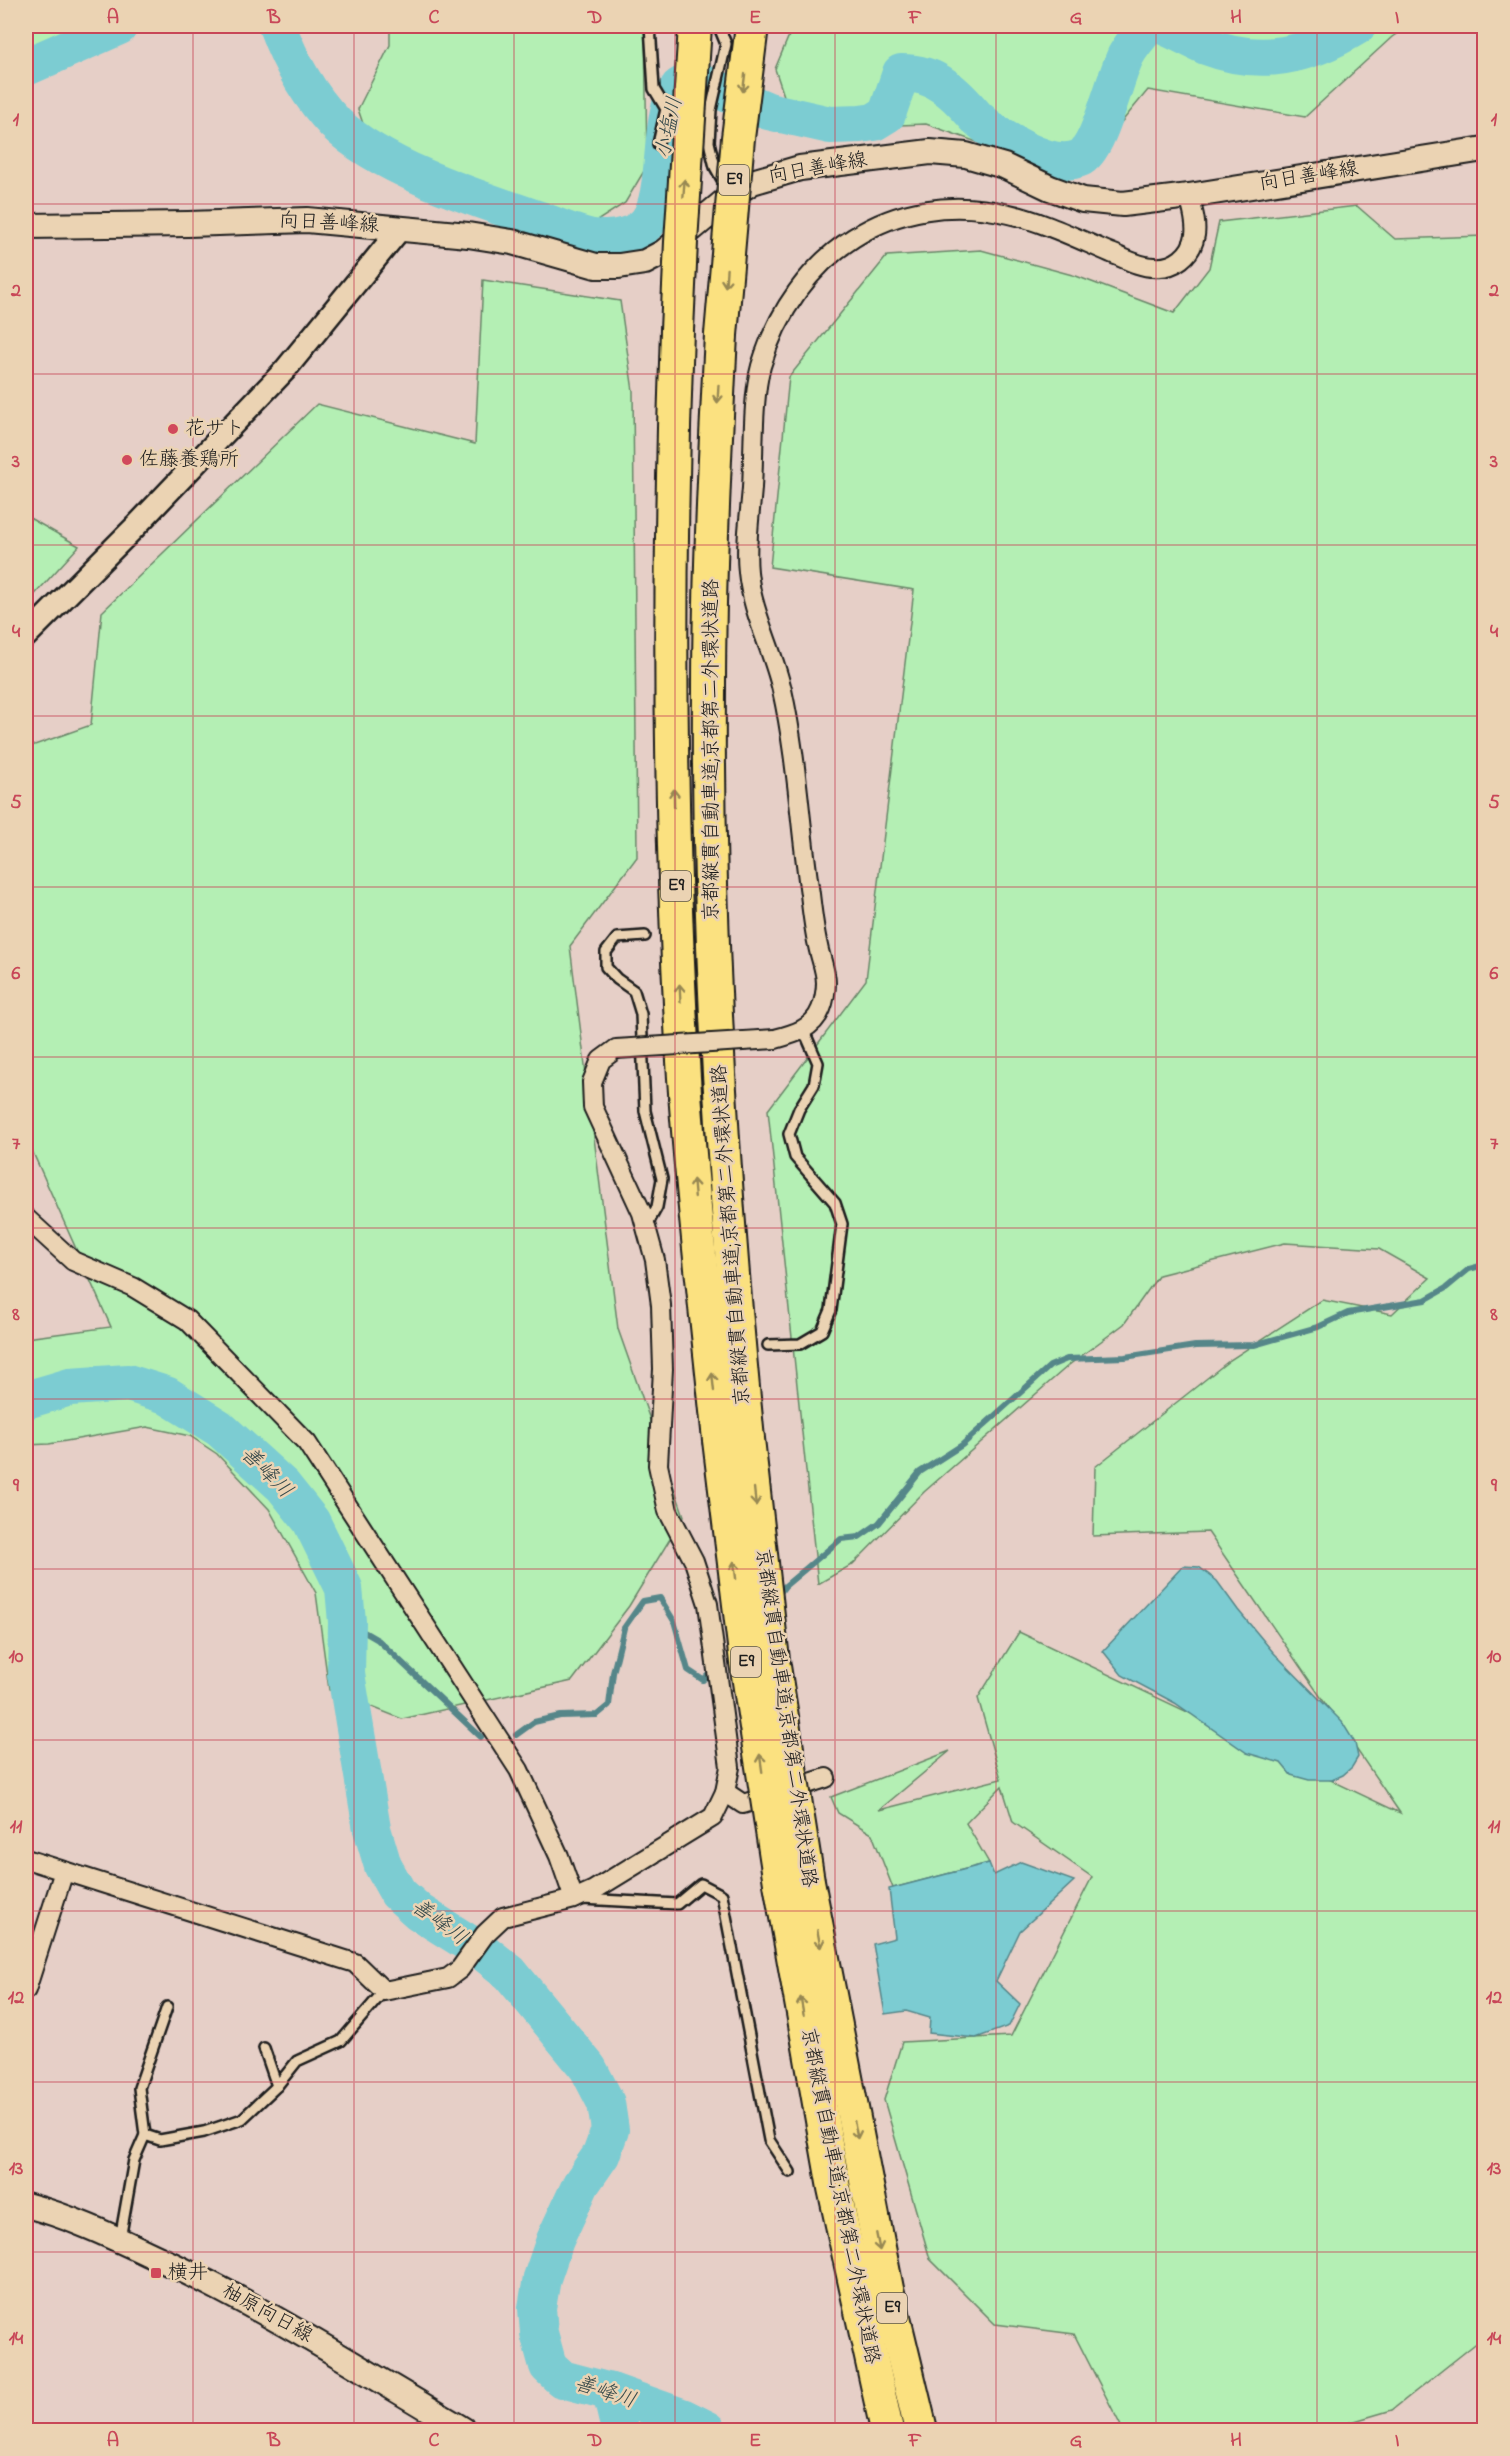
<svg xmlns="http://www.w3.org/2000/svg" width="1510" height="2456" font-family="'Indie Flower','Klee One',sans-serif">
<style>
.green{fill:#b4efb4;stroke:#688668;stroke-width:1.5}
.water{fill:#7bccd2;stroke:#558689;stroke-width:1.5}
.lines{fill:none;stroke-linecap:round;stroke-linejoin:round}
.stream{stroke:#558689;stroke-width:6}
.river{stroke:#7bccd2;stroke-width:38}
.service-casing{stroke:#1c1c1c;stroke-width:14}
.minor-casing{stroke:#1c1c1c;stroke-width:22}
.tertiary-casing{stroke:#1c1c1c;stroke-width:26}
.secondary-casing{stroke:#1c1c1c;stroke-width:28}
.motorway-casing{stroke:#1c1c1c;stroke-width:36}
.service{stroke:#ebd3b3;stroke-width:9}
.minor{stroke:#ebd3b3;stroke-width:18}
.tertiary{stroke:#ebd3b3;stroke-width:21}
.secondary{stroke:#ebd3b3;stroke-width:24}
.motorway{stroke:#fbe180;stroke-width:32}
.minor-bridge-casing{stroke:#1c1c1c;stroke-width:22;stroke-linecap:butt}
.motorway-bridge-casing{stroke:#1c1c1c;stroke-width:36;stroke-linecap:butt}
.minor-bridge{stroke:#ebd3b3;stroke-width:18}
.motorway-bridge{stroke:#fbe180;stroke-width:32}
.oneway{stroke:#978853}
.grid{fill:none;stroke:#c84758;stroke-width:1.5;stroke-opacity:0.55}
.poi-dot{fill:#d1495b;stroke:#ebd3b3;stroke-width:2}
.labels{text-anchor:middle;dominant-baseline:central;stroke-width:5;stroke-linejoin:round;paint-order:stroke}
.shield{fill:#ebd3b3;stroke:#5a5349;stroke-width:1.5}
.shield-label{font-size:18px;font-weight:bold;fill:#1c1c1c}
.street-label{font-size:20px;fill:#1c1c1c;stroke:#ebd3b3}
.poi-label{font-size:20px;fill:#1c1c1c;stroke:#ebd3b3;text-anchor:start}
.water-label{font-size:21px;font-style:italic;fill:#34484a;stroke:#ebd3b3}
.neatline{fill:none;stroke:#c84758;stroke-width:2}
.grid-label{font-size:20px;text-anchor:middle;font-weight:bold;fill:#c84758}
</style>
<rect width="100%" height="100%" fill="#e6cfc7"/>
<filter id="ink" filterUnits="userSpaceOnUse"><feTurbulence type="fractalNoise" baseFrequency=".0167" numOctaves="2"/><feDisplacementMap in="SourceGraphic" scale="12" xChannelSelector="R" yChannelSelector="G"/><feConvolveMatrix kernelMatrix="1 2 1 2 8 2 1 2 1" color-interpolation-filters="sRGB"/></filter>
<g filter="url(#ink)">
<g class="green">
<path d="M 26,26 L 87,26 L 26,55 Z"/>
<path d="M 390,26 L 645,26 L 647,166 L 625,203 L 597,221 L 478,204 L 375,159 L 358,109 L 390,45 Z"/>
<path d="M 793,26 L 1408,26 L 1392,37 L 1305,117 L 1148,90 L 1076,177 L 926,124 L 795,129 L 775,69 Z"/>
<path d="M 1357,206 L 1395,239 L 1484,236 L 1484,2337 L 1392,2410 L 1324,2430 L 1123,2430 L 1074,2334 L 995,2324 L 930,2259 L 884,2100 L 902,2042 L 1011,2036 L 1092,1877 L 1013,1822 L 1002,1786 L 966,1823 L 989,1863 L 893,1888 L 872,1834 L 838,1813 L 831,1797 L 950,1751 L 879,1810 L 1001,1779 L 978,1698 L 1019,1632 L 1400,1813 L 1208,1532 L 1093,1536 L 1095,1467 L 1230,1360 L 1322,1300 L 1392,1314 L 1430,1278 L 1379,1249 L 1285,1243 L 1159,1275 L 1124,1324 L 1069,1365 L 924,1492 L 853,1564 L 818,1584 L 768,1110 L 866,980 L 914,590 L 770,567 L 789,377 L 887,256 L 981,250 L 1076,276 L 1174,313 L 1209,268 L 1219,222 Z"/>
<path d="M 483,280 L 620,301 L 633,391 L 637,857 L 570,946 L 618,1329 L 684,1516 L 629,1606 L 572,1681 L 402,1719 L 329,1690 L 316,1593 L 269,1509 L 217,1454 L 190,1436 L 147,1427 L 49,1444 L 26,1445 L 26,1338 L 111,1327 L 26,1137 L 26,748 L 91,725 L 102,612 L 317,404 L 475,444 Z"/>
<path d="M 26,516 L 79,546 L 26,604 Z"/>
</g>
<g class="water">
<path d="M 1183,1566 L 1199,1567 L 1217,1581 L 1238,1610 L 1273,1652 L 1342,1722 L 1355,1743 L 1358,1757 L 1352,1767 L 1343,1775 L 1332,1780 L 1309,1780 L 1291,1775 L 1281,1763 L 1247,1753 L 1175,1703 L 1122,1675 L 1103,1651 Z"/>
<path d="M 1021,1862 L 1074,1881 L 1020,1931 L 996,1981 L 1020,2004 L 1009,2026 L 976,2038 L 929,2033 L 930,2018 L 906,2011 L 885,2014 L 873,1944 L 895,1938 L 889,1889 L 989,1863 L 994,1875 Z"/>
</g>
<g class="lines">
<g class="stream">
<path d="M 776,1598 L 785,1586 L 841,1539 L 859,1537 L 879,1523 L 920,1472 L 962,1445 L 1050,1366 L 1067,1359 L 1125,1357 L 1195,1346 L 1254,1345 L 1318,1327 L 1348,1313 L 1425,1300 L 1446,1288 L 1469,1269 L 1484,1265"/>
<path d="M 347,1622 L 378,1640 L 481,1737"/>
<path d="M 516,1735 L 534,1722 L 560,1716 L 597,1715 L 609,1705 L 613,1673 L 624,1628 L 643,1601 L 660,1598 L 674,1621 L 688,1670 L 703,1680 L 712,1671"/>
</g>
<g class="river">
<path d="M 277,26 C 290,61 309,96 335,123 C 382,169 478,199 540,220 C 558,227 581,238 601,239 C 617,240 636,235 647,223 C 666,201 661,137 670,108 C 672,100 676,93 679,87 L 689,81 L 703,83 L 768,111 L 830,125 L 860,124 L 874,122 L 887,114 L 901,73 C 916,73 932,77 944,86 C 957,94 967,107 977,118 C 999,138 1051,171 1080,158 C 1099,150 1115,76 1126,55 C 1132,44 1140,35 1148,26"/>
<path d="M 1164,26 C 1178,32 1192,40 1206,46 C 1261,67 1308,56 1357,26"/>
<path d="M 26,67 L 119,26"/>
<path d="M 26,1400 L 70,1387 L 128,1383 L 166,1395 L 219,1428 L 283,1486 L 311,1521 L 344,1588 L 347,1622 L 346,1674 L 372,1829 L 383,1866 L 398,1893 L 419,1912 L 486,1954 L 510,1973 L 588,2068 L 606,2103 L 610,2130 L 601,2155 L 581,2184 L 555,2240 L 542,2278 L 537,2308 L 539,2333 L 548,2366 L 562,2379 L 611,2392 L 684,2418 L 708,2430"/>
<path d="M 611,2392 L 620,2430"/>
</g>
<defs>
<g id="service">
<path d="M 650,26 L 654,89 L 666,109 L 658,144"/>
<path d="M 716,26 L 719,27 L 726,44 L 711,110 L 709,142 L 715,167 L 724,183"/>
<path d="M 645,936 L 617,938 L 606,952 L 606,967 L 617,979 L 634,991 L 641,1014 L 645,1111 L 662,1179 L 657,1207 L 647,1225"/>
<path d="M 768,1345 L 800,1344 L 822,1331 L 831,1310 L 842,1224 L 835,1203 L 795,1157 L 789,1134 L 799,1109 L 814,1085 L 818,1063 L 804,1031"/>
<path d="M 582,1899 L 677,1904 L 701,1884 L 722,1895 L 769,2140 L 790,2172"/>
<path d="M 264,2048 L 277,2086"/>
<path d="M 145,2135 L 139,2088 L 167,2007"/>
<path d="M 120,2239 L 134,2160 L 145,2135 L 160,2140 L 204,2132 L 242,2119 L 277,2086 L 297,2061 L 341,2041 L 384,1991"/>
</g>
<g id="minor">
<path d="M 775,1039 C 794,1034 813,1029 821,1009 C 824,1002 826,990 826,983 C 826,971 820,957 818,946 C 814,929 812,911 810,894 C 800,826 797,757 782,690 C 773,650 752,613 748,572 C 745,545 750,515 752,488 C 754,453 752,398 761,366 C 794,255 892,186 1009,214 C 1044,222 1078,239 1111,253 C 1124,258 1139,267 1154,267 C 1174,269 1192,255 1195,235 C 1197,222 1192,208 1189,196"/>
<path d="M 26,1218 L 73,1261 L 133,1287 L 187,1320 L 307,1443 L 519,1770 L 559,1856 L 574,1899"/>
<path d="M 725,1792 L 743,1804 L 826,1778"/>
<path d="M 26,1859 L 355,1963 L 384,1991 L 448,1978 L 460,1969 L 485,1934 L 503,1917 L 574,1899 L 594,1890 L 713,1817 L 725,1792 L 730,1767 L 708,1604 L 694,1561 L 668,1511 L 658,1465 L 663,1369 L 661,1305 L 655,1260 L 642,1213 L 593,1107 L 592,1082 L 601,1060 L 616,1049"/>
<path d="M 26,1990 L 64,1871"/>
</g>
<path id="tertiary" d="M 26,636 L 135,527 L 285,370 L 400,229"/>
<g id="secondary">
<path d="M 26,226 L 188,224 L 307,220 L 468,235 L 512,242 L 596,266 L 619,266 L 645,262 L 664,252 L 731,196 L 752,182 L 800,168 L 930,152 L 966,155 L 1004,166 L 1050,188 L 1083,200 L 1123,204 L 1189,196 L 1484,149"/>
<path d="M 26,2205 C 68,2216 109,2235 149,2254 C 259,2304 360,2369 464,2430"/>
</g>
<g id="motorway">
<path d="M 677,330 C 668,580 669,830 684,1078 C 692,1199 707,1320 719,1440"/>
<path d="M 721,335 C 715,453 709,572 709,690 C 707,940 723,1190 748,1439"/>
<path d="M 808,1881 L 887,2289 L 921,2430"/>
<path d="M 780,1883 L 834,2188 L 887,2430"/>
</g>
</defs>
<use href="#service" class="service-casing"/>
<use href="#minor" class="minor-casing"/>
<use href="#tertiary" class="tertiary-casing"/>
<use href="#secondary" class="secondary-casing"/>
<use href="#motorway" class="motorway-casing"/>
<use href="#service" class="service"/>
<use href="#minor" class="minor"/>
<use href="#tertiary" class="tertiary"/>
<use href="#secondary" class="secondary"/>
<use href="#motorway" class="motorway"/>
<defs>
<path id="minor-bridge" d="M 616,1049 L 775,1039"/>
<g id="motorway-bridge">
<path d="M 677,330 L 681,242 L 695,26"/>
<path d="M 721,335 L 738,138 L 752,26"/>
<path d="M 748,1439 L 773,1660 L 808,1881"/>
<path d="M 719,1440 L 746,1662 L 780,1883"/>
</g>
</defs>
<use href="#minor-bridge" class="minor-bridge-casing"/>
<use href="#motorway-bridge" class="motorway-bridge-casing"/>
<use href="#minor-bridge" class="minor-bridge"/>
<use href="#motorway-bridge" class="motorway-bridge"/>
</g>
<defs><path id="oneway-shaft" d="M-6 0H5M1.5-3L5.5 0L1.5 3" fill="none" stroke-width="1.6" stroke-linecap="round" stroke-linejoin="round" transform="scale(1.5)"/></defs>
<g class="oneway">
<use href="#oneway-shaft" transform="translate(744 83) rotate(97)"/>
<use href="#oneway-shaft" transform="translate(684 188) rotate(-86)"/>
<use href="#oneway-shaft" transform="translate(726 278) rotate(94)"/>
<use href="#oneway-shaft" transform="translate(718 394) rotate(93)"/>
<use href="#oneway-shaft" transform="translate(674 798) rotate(-91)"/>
<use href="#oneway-shaft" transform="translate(680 993) rotate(-93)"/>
<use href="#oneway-shaft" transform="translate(694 1188) rotate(-95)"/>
<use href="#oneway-shaft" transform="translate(713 1382) rotate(-96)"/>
<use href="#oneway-shaft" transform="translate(755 1497) rotate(84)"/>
<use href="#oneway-shaft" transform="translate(735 1570) rotate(-97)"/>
<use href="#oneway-shaft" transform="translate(761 1763) rotate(-98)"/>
<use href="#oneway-shaft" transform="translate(819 1939) rotate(79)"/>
<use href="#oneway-shaft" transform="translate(802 2006) rotate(-100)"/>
<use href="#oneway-shaft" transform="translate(856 2130) rotate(79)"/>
<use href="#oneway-shaft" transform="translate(878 2242) rotate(79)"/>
</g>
</g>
<path class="grid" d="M 193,26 L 193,2430M 354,26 L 354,2430M 514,26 L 514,2430M 675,26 L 675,2430M 835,26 L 835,2430M 996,26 L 996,2430M 1156,26 L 1156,2430M 1317,26 L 1317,2430M 26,204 L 1484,204M 26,374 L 1484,374M 26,545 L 1484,545M 26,716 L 1484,716M 26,887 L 1484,887M 26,1057 L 1484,1057M 26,1228 L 1484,1228M 26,1399 L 1484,1399M 26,1569 L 1484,1569M 26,1740 L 1484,1740M 26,1911 L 1484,1911M 26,2082 L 1484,2082M 26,2252 L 1484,2252"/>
<g class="poi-dot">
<circle cx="173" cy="429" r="6"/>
<circle cx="127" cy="460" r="6"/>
<rect x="150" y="2267" width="12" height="12" rx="3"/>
</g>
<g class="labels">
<g class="shield">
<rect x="719" y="165" width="30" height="30" rx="4.5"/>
<rect x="661" y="871" width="30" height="30" rx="4.5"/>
<rect x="731" y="1647" width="30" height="30" rx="4.5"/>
<rect x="877" y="2293" width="30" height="30" rx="4.5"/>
</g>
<g class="shield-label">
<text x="734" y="180">E9</text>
<text x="676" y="886">E9</text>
<text x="746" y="1662">E9</text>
<text x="892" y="2308">E9</text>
</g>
<g class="street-label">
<text transform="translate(818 169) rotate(-10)">向日善峰線</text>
<text transform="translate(1309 177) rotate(-9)">向日善峰線</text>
<text transform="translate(329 224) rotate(3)">向日善峰線</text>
<text transform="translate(712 750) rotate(-90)">京都縦貫自動車道;京都第二外環状道路</text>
<text transform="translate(732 1235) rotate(-94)">京都縦貫自動車道;京都第二外環状道路</text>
<text transform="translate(785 1718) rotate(82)">京都縦貫自動車道;京都第二外環状道路</text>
<text transform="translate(839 2196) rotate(79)">京都縦貫自動車道;京都第二外環状道路</text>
<text transform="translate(267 2314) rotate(29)">柚原向日線</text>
</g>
<g class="poi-label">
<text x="185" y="429">花サト</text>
<text x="139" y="460">佐藤養鶏所</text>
<text x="168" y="2273">横井</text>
</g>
<g class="water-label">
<text transform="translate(670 128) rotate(-78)">小塩川</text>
<text transform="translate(266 1473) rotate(45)">善峰川</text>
<text transform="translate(439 1923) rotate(36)">善峰川</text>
<text transform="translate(605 2393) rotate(18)">善峰川</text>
</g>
</g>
<rect width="1510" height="2456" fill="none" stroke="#ebd3b3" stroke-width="66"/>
<rect x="33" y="33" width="1444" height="2390" class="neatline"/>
<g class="grid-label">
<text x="113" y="23">A</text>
<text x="274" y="23">B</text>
<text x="434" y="23">C</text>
<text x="595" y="23">D</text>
<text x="755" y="23">E</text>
<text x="915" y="23">F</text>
<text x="1076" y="23">G</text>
<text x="1236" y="23">H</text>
<text x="1397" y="23">I</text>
<text x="16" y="125">1</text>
<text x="1494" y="125">1</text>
<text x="16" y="296">2</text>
<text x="1494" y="296">2</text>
<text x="16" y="467">3</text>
<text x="1494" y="467">3</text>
<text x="16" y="637">4</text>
<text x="1494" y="637">4</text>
<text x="16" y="808">5</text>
<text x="1494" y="808">5</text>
<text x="16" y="979">6</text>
<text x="1494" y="979">6</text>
<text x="16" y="1149">7</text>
<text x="1494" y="1149">7</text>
<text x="16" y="1320">8</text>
<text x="1494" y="1320">8</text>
<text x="16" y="1491">9</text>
<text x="1494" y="1491">9</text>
<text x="16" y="1662">10</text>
<text x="1494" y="1662">10</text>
<text x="16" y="1832">11</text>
<text x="1494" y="1832">11</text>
<text x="16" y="2003">12</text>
<text x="1494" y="2003">12</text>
<text x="16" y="2174">13</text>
<text x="1494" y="2174">13</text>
<text x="16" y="2344">14</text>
<text x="1494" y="2344">14</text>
<text x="113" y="2446">A</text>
<text x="274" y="2446">B</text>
<text x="434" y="2446">C</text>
<text x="595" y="2446">D</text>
<text x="755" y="2446">E</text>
<text x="915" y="2446">F</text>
<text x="1076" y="2446">G</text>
<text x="1236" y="2446">H</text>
<text x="1397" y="2446">I</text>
</g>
</svg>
